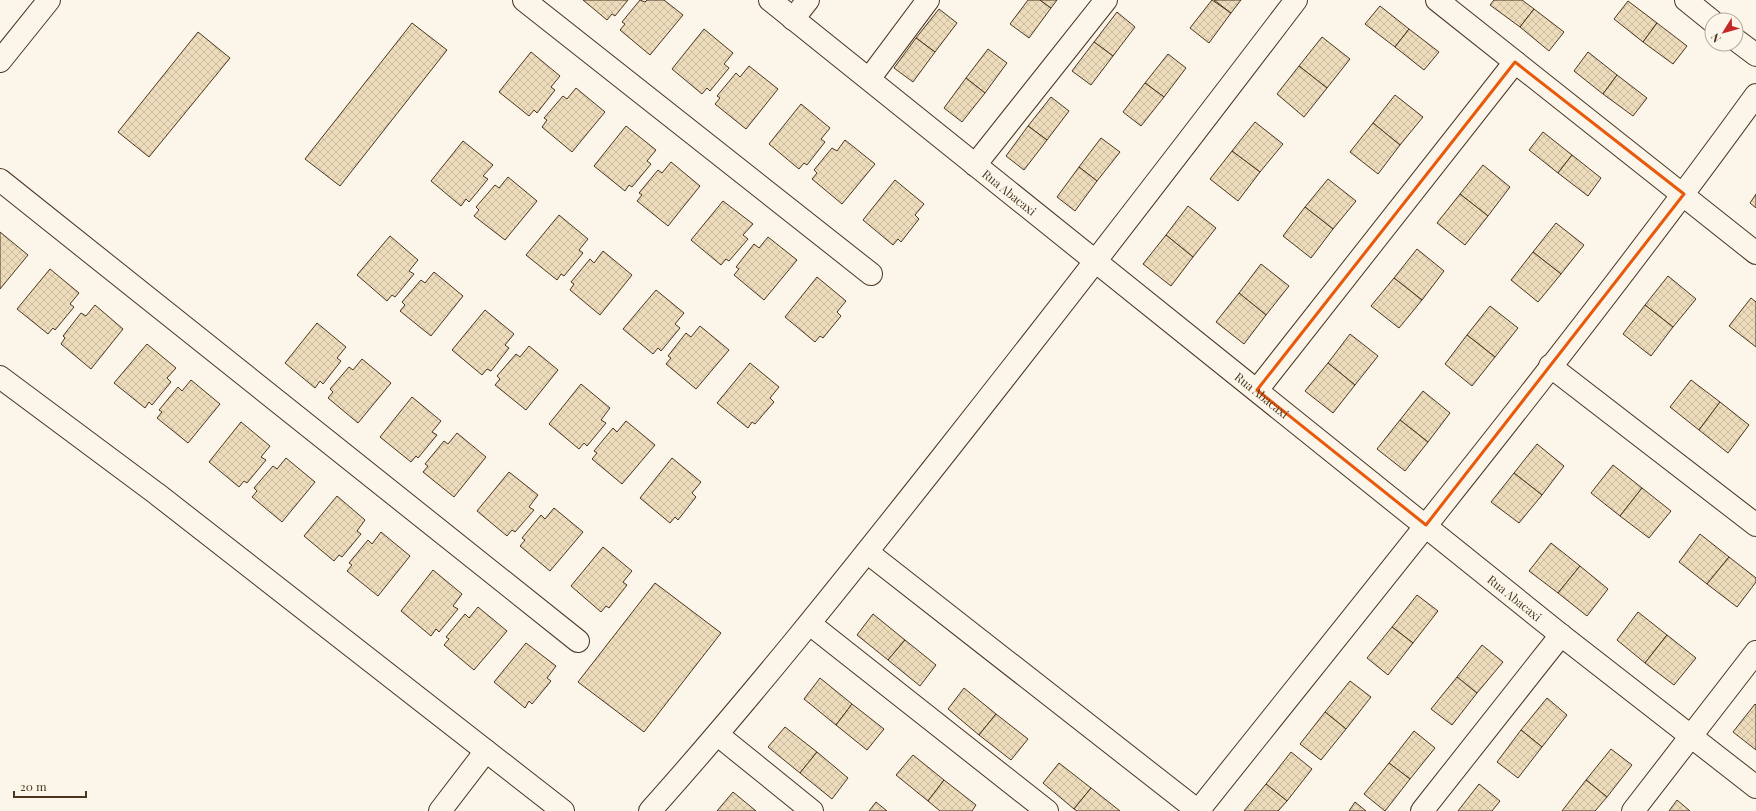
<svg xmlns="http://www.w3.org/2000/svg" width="1756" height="811" font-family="'Playfair Display',serif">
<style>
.building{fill:url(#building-cross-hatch);stroke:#4a3520}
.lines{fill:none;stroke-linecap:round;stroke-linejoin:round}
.minor-casing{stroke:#4a3520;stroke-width:24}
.minor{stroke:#fbf6e9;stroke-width:22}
.marked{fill:none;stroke:#e8590c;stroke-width:3;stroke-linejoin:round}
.labels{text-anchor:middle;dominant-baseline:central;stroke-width:3;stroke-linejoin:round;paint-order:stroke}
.street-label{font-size:12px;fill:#4a3520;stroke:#fbf6e9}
</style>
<defs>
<pattern id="building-cross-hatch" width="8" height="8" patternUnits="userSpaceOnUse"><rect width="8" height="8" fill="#ecdcbc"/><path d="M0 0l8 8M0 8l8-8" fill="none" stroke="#ccbda1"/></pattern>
</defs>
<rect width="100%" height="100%" fill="#fbf6e9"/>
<g class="building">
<path d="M 583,0 L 628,0 L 615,16 L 612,14 L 607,20 Z"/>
<path d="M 640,0 L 645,2 L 647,0 L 664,0 L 683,15 L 650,55 L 620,30 L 625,24 L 622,22 Z"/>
<path d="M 1028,0 L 1040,0 L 1051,8 L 1029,38 L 1010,24 Z"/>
<path d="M 1040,0 L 1057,0 L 1051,8 Z"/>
<path d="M 1212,0 L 1231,13 L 1209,43 L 1190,28 Z"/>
<path d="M 1214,0 L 1241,0 L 1231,13 Z"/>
<path d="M 1494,0 L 1522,0 L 1534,9 L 1520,27 L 1490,5 Z"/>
<path d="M 1628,1 L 1657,23 L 1643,42 L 1614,19 Z"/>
<path d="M 1380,6 L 1409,29 L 1395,47 L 1365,24 Z"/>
<path d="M 939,9 L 957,23 L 935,52 L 916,38 Z"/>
<path d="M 1534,9 L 1564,32 L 1549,51 L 1520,27 Z"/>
<path d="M 1117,12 L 1135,27 L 1113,56 L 1094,42 Z"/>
<path d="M 412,23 L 447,50 L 340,186 L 305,159 Z"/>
<path d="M 1657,23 L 1687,46 L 1673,64 L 1643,42 Z"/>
<path d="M 704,29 L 733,53 L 724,64 L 729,68 L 710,91 L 707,88 L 702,94 L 672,69 Z"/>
<path d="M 1409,29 L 1439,52 L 1424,70 L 1395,47 Z"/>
<path d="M 198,32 L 230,58 L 149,157 L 118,132 Z"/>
<path d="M 1322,37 L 1350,59 L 1327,88 L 1299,66 Z"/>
<path d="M 916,38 L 935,52 L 913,82 L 894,68 Z"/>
<path d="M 1094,42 L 1113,56 L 1091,85 L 1072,71 Z"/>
<path d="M 988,49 L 1007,63 L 985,93 L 966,78 Z"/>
<path d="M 531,52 L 560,76 L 551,87 L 555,90 L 537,113 L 534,110 L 529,116 L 499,92 Z"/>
<path d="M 1588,52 L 1617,75 L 1603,94 L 1574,71 Z"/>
<path d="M 1168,54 L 1186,68 L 1164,97 L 1145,83 Z"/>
<path d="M 749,66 L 778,89 L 746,129 L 715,104 L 720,98 L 717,96 L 736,73 L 740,77 Z"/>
<path d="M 1299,66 L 1327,88 L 1304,117 L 1277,94 Z"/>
<path d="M 1617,75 L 1647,98 L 1633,116 L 1603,94 Z"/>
<path d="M 966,78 L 985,93 L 962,122 L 944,108 Z"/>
<path d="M 1145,83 L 1164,97 L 1141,126 L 1123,112 Z"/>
<path d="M 576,88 L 605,112 L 572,152 L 542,127 L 547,120 L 544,118 L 563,96 L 567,99 Z"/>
<path d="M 1395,95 L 1423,117 L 1400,145 L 1373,123 Z"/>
<path d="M 1051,97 L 1069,111 L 1047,140 L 1028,126 Z"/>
<path d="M 801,104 L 830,128 L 821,139 L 825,142 L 807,165 L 804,163 L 799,169 L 769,144 Z"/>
<path d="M 1255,122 L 1283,144 L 1260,172 L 1232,151 Z"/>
<path d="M 1373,123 L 1400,145 L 1378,174 L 1350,152 Z"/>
<path d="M 626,126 L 656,150 L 647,161 L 651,164 L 632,187 L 629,185 L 625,191 L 594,166 Z"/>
<path d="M 1028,126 L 1047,140 L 1024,170 L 1006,156 Z"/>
<path d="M 1543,132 L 1572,155 L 1558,173 L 1529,150 Z"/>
<path d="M 1101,138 L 1120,152 L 1097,181 L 1079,167 Z"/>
<path d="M 845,140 L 875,164 L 842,204 L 812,179 L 817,173 L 814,170 L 832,148 L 837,151 Z"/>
<path d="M 463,141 L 493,165 L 483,176 L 488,179 L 469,202 L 466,199 L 461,206 L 431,181 Z"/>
<path d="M 1232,151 L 1260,172 L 1238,201 L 1210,179 Z"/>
<path d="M 1572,155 L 1601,178 L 1588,196 L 1558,173 Z"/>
<path d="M 671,162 L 700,186 L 668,226 L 637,201 L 642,195 L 639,193 L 658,170 L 662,173 Z"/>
<path d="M 1483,165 L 1510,187 L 1488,216 L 1460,194 Z"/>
<path d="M 1079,167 L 1097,181 L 1075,211 L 1057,197 Z"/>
<path d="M 508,177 L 537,201 L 505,240 L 474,216 L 479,210 L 476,207 L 495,185 L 499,188 Z"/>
<path d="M 1328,179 L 1356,201 L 1333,229 L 1305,207 Z"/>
<path d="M 895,180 L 924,204 L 915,215 L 919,219 L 901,242 L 898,239 L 893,245 L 863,220 Z"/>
<path d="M 1460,194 L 1488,216 L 1465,245 L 1437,223 Z"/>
<path d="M 1756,194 L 1756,208 L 1750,203 Z"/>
<path d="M 723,201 L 753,224 L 743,235 L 748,239 L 729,261 L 726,259 L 721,265 L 691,240 Z"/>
<path d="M 1188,206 L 1216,228 L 1193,257 L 1166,235 Z"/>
<path d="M 1305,207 L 1333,229 L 1311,258 L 1283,236 Z"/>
<path d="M 559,215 L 588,239 L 579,250 L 583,253 L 564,276 L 561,274 L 557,280 L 526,255 Z"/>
<path d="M 1556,223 L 1584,245 L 1561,274 L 1533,252 Z"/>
<path d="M 0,232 L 28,255 L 0,289 Z"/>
<path d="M 1166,235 L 1193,257 L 1171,286 L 1143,264 Z"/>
<path d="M 390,236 L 418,260 L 409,271 L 414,274 L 395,297 L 392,295 L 387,301 L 357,275 Z"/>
<path d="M 768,237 L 797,260 L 764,300 L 734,275 L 739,269 L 736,267 L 754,244 L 759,248 Z"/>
<path d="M 1417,249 L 1444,271 L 1422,300 L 1394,278 Z"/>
<path d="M 603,251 L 632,275 L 600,315 L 570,290 L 574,284 L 571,282 L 590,259 L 594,263 Z"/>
<path d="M 1533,252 L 1561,274 L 1538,302 L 1511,280 Z"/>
<path d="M 1261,264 L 1289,286 L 1266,315 L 1239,293 Z"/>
<path d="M 50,269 L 79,293 L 70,304 L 74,307 L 55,330 L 53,328 L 48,334 L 17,309 Z"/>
<path d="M 434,272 L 463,296 L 431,336 L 400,311 L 405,305 L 402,302 L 421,280 L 425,283 Z"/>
<path d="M 1668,276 L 1696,299 L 1673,327 L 1645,305 Z"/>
<path d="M 817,277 L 846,301 L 837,312 L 841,316 L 823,338 L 820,336 L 815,342 L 785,317 Z"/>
<path d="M 1394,278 L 1422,300 L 1399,328 L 1371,306 Z"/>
<path d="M 656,290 L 684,313 L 675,324 L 680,328 L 661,351 L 658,348 L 653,354 L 623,329 Z"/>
<path d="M 1239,293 L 1266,315 L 1244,344 L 1216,322 Z"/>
<path d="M 1751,298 L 1756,302 L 1756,347 L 1729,326 Z"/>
<path d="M 95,305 L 123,329 L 91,369 L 61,344 L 65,338 L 63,336 L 81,313 L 86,316 Z"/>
<path d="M 1645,305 L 1673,327 L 1651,356 L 1623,334 Z"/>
<path d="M 1490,306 L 1518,328 L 1495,357 L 1467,335 Z"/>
<path d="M 485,310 L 514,334 L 505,345 L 509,348 L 491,371 L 487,369 L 482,375 L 452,350 Z"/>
<path d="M 317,323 L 346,347 L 337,358 L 341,361 L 323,384 L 320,381 L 315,388 L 285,363 Z"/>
<path d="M 700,326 L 729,350 L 696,389 L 666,364 L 671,358 L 668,356 L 686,333 L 691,337 Z"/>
<path d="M 1350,334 L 1378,356 L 1355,385 L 1328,363 Z"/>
<path d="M 1467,335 L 1495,357 L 1472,386 L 1445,364 Z"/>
<path d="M 147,344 L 176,368 L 167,378 L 171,382 L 152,405 L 149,402 L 145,408 L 114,383 Z"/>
<path d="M 529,346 L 558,370 L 526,410 L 495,385 L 500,379 L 497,376 L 516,354 L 520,357 Z"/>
<path d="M 362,359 L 391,383 L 358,423 L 328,398 L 333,392 L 330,389 L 349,367 L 353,370 Z"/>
<path d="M 750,363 L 779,387 L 770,398 L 774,402 L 755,424 L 752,422 L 748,428 L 717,403 Z"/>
<path d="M 1328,363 L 1355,385 L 1333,413 L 1305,391 Z"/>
<path d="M 191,380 L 220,404 L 188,443 L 157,418 L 162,412 L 159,410 L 178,387 L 182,391 Z"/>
<path d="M 1691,380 L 1720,402 L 1699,430 L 1670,407 Z"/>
<path d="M 581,384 L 610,408 L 601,420 L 606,423 L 587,446 L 584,443 L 579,449 L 549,424 Z"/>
<path d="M 1423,391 L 1450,413 L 1428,442 L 1400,420 Z"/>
<path d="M 412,397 L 441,421 L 432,432 L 437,435 L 418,458 L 416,456 L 411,462 L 380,437 Z"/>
<path d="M 1720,402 L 1749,425 L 1728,453 L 1699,430 Z"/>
<path d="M 1400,420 L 1428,442 L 1405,471 L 1377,449 Z"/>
<path d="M 626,421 L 655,445 L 622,484 L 592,459 L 597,453 L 594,451 L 613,428 L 617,432 Z"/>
<path d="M 241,422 L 270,446 L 261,457 L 266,460 L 247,483 L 244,481 L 239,487 L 209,462 Z"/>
<path d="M 457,433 L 486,457 L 454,497 L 423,472 L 428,466 L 425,464 L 444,441 L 448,444 Z"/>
<path d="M 1537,444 L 1564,466 L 1542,495 L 1514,473 Z"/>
<path d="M 286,458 L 315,482 L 282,522 L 252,497 L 257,491 L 254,488 L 273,466 L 277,469 Z"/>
<path d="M 672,458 L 701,482 L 692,493 L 696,497 L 678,520 L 675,517 L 670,523 L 640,498 Z"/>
<path d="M 1613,465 L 1642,488 L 1620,516 L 1591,493 Z"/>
<path d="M 509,472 L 538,495 L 529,507 L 534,510 L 515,532 L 512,530 L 507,536 L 477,511 Z"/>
<path d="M 1514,473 L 1542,495 L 1519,523 L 1491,502 Z"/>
<path d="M 1642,488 L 1671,511 L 1649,538 L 1620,516 Z"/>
<path d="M 337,496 L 365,520 L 357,531 L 361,534 L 342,557 L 339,555 L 334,561 L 304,536 Z"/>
<path d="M 554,508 L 583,532 L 550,571 L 520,546 L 525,540 L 522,538 L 541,515 L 545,519 Z"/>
<path d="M 381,532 L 410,556 L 378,596 L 347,571 L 352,565 L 349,563 L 368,540 L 372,544 Z"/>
<path d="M 1700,534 L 1729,557 L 1707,584 L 1679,562 Z"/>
<path d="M 1551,543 L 1580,566 L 1558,593 L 1529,571 Z"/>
<path d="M 603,547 L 632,571 L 623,582 L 627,585 L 609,608 L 606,606 L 601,612 L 571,586 Z"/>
<path d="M 1729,557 L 1756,578 L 1756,582 L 1737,607 L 1707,584 Z"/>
<path d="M 1580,566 L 1608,589 L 1587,616 L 1558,593 Z"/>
<path d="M 433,570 L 462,594 L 453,606 L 458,609 L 439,632 L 436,629 L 431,636 L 401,611 Z"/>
<path d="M 655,583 L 721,633 L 644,732 L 578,682 Z"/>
<path d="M 1417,595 L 1438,611 L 1413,643 L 1392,627 Z"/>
<path d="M 478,607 L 507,631 L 474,670 L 444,645 L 449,639 L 446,637 L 465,614 L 469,618 Z"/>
<path d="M 1638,612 L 1667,635 L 1645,663 L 1617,640 Z"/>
<path d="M 873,614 L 905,640 L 888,660 L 857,635 Z"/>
<path d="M 1392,627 L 1413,643 L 1388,675 L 1367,658 Z"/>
<path d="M 1667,635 L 1696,658 L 1674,685 L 1645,663 Z"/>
<path d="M 905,640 L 936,665 L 920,686 L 888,660 Z"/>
<path d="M 526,643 L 556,666 L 547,678 L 551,681 L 532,704 L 529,701 L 525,708 L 494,682 Z"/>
<path d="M 1482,645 L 1503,662 L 1477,693 L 1457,677 Z"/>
<path d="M 1457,677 L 1477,693 L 1452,725 L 1431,709 Z"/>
<path d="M 820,678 L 852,704 L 836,725 L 804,699 Z"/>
<path d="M 1350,681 L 1371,697 L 1346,729 L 1325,712 Z"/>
<path d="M 964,688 L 996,714 L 979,735 L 948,709 Z"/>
<path d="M 1547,698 L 1567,715 L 1542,747 L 1521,730 Z"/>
<path d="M 852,704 L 884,729 L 867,750 L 836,725 Z"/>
<path d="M 1755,704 L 1756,705 L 1756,750 L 1733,732 Z"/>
<path d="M 1325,712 L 1346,729 L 1321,760 L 1300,744 Z"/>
<path d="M 996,714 L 1028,739 L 1011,760 L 979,735 Z"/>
<path d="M 785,727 L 817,752 L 800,773 L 768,747 Z"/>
<path d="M 1521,730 L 1542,747 L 1518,778 L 1497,762 Z"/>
<path d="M 1414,731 L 1435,748 L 1410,779 L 1389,763 Z"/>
<path d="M 1611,749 L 1632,765 L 1607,797 L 1586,780 Z"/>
<path d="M 817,752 L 848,778 L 832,799 L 800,773 Z"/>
<path d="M 1291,752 L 1312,769 L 1287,801 L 1266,784 Z"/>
<path d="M 913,755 L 944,780 L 928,801 L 896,775 Z"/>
<path d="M 1059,763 L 1091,788 L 1074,809 L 1043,783 Z"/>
<path d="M 1389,763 L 1410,779 L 1385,811 L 1364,794 Z"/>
<path d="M 944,780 L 976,805 L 972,811 L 940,811 L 928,801 Z"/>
<path d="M 1586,780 L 1607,797 L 1595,811 L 1562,811 Z"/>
<path d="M 1266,784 L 1287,801 L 1278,811 L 1244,811 Z"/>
<path d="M 1479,784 L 1500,801 L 1492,811 L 1458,811 Z"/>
<path d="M 1091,788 L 1120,811 L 1077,811 L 1074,809 Z"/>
<path d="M 733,792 L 756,811 L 717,811 Z"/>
<path d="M 1677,800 L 1690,811 L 1669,811 Z"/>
<path d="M 876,802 L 887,811 L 869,811 Z"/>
<path d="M 1355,802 L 1366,811 L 1349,811 Z"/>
</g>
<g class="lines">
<defs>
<g id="minor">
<path d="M 524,0 L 871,274"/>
<path id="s1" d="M 770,0 L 1561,635 L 1756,787"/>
<path d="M 1437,0 L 1756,253"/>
<path d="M 1686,0 L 1712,21"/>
<path d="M 793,19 L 808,0"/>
<path d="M 1736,40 L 1756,55"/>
<path d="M 0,61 L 49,0"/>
<path d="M 869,79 L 928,0"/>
<path d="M 975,165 L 1106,0"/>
<path d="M 0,180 L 578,641"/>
<path d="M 1550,366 L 1756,525"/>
<path d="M 0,377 L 157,494 L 563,811"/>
<path d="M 1257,390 L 1515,62"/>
<path d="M 867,552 L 1198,811"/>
<path d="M 810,624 L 1047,811"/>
<path d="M 718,735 L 812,811"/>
<path d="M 440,811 L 486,751"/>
<path d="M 650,811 C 751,698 845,580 939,461 C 1059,309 1178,155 1296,0"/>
<path d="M 1198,811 C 1386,575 1578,340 1756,95"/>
<path d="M 1422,811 L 1561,635"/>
<path d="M 1633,811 L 1756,652"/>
</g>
</defs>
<use href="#minor" class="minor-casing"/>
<use href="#minor" class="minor"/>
</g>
<path class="marked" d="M 1515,62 L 1684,194 L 1426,525 L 1257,390 Z"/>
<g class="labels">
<g class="street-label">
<text stroke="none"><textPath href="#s1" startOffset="307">Rua Abacaxi</textPath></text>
<text stroke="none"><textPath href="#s1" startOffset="631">Rua Abacaxi</textPath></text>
<text stroke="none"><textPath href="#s1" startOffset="955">Rua Abacaxi</textPath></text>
</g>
</g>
<g transform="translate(1724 32) rotate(233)"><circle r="19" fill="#fbf6e9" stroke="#b4a999"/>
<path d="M0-3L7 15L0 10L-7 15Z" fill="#c62828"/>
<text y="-6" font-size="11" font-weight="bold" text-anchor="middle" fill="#4a3520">N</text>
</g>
<path d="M14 791v6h72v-6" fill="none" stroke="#4a3520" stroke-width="2"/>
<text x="20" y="791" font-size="12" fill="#4a3520" stroke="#fbf6e9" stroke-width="3" paint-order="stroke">20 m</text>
</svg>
